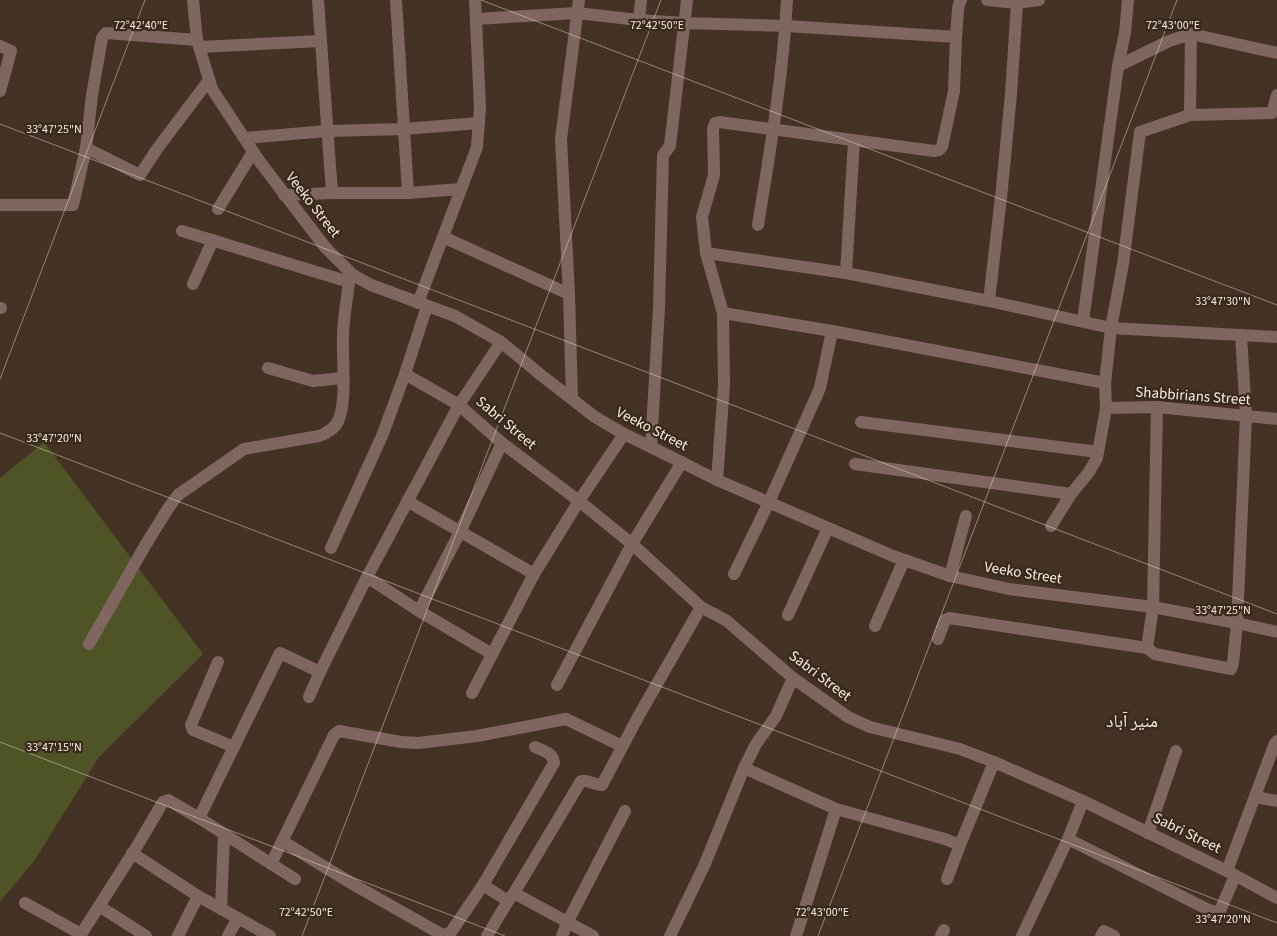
<svg xmlns="http://www.w3.org/2000/svg" width="1277" height="936" font-family="'Source Sans 3','Noto Naskh Arabic',sans-serif">
<style>
.green{fill:#4e5426}
.lines{fill:none;stroke-linecap:round;stroke-linejoin:round}
.minor{stroke:#806660;stroke-width:12}
.ticks{fill:none;stroke:#f7ece3;stroke-width:1;stroke-opacity:0.45}
.labels{text-anchor:middle;dominant-baseline:central;stroke-width:4.5;stroke-linejoin:round;paint-order:stroke}
.street-label{font-size:15px;fill:#f7ece3;stroke:#39291a}
.quarter-label{font-size:18px;fill:#f7ece3;stroke:#39291a}
.ticks-label{font-size:12px;text-anchor:middle;fill:#f7ece3;stroke:#39291a;stroke-width:4.5;stroke-linejoin:round;paint-order:stroke}
</style>
<rect width="100%" height="100%" fill="#443324"/>
<path class="green" d="M 44,442 L 203,654 L 99,757 L 34,861 L 0,902 L 0,478 Z"/>
<g class="lines">
<g class="minor">
<path d="M 193,0 L 197,40 L 212,89 L 260,162 L 325,247 L 353,275 L 371,285 L 455,316 L 501,342 L 541,375 L 595,417 L 624,434 L 651,447 L 717,480 L 893,556 L 950,576 L 1009,589 L 1153,607 L 1237,623 L 1277,632"/>
<path d="M 318,0 L 332,193"/>
<path d="M 396,0 L 408,193"/>
<path d="M 641,0 L 639,20 L 683,23 L 786,26 L 956,37"/>
<path d="M 987,0 L 1017,3 L 1039,0"/>
<path d="M 476,19 L 577,13 L 639,20"/>
<path d="M 1191,34 L 1190,115 L 1272,113 L 1277,95"/>
<path d="M 0,46 L 11,51 L 0,91"/>
<path d="M 199,47 L 321,41"/>
<path d="M 1118,66 L 1169,41 L 1191,34 L 1277,53"/>
<path d="M 245,138 L 327,131 L 404,129 L 479,123"/>
<path d="M 86,148 L 140,175 L 157,149 L 209,80"/>
<path d="M 284,195 L 332,193 L 408,193 L 461,189"/>
<path d="M 0,205 L 73,205 L 86,148 L 92,95 L 102,38 L 106,33 L 197,40"/>
<path d="M 218,209 L 253,152"/>
<path d="M 758,225 C 770,151 783,76 787,0"/>
<path d="M 182,231 L 349,282"/>
<path d="M 443,237 L 569,294"/>
<path d="M 706,253 L 846,273 L 989,301 L 1111,328 L 1277,337"/>
<path d="M 846,273 L 854,141"/>
<path d="M 193,284 L 213,240"/>
<path d="M 989,301 L 1002,188 L 1011,94 L 1017,3"/>
<path d="M 418,303 L 477,147 L 480,108 L 475,0"/>
<path d="M 0,308 L 1,308"/>
<path d="M 723,313 L 832,331 L 1105,383"/>
<path d="M 1083,321 L 1118,66 L 1125,33 L 1128,0"/>
<path d="M 268,368 L 313,381 L 343,378"/>
<path d="M 405,374 L 459,405 L 502,443 L 579,501 L 632,544 L 701,607 L 727,621 L 793,678 L 848,717 L 870,727 L 960,749 L 994,762 L 1083,801 L 1227,871 L 1277,898"/>
<path d="M 572,399 L 569,294 L 561,139 L 579,0"/>
<path d="M 1157,407 L 1153,607 L 1147,648 L 1155,654 L 1231,669 L 1233,663 L 1237,623 L 1246,416 L 1241,335"/>
<path d="M 1106,408 L 1157,407 L 1277,419"/>
<path d="M 861,422 L 1098,452"/>
<path d="M 651,447 L 659,308 L 663,155 L 670,146 L 687,0"/>
<path d="M 855,464 L 1071,494"/>
<path d="M 717,480 L 724,385 L 723,313 L 706,253 L 702,217 L 714,175 L 713,129 L 715,123 L 719,122 L 934,151 L 939,150 L 942,147 L 954,91 L 956,37 L 958,9 L 959,4 L 961,0"/>
<path d="M 407,501 L 534,574"/>
<path d="M 1051,526 L 1071,494 L 1089,472 L 1097,458 L 1106,408 L 1105,383 L 1111,328 L 1123,264 L 1140,132 L 1190,115"/>
<path d="M 331,548 L 382,436 L 405,374 L 427,306"/>
<path d="M 734,574 L 769,502 L 820,388 L 832,331"/>
<path d="M 950,576 L 966,516"/>
<path d="M 367,577 L 419,611 L 492,654"/>
<path d="M 419,611 L 460,532 L 502,443"/>
<path d="M 788,615 L 828,528"/>
<path d="M 875,626 L 904,560"/>
<path d="M 938,639 L 945,620 L 949,618 L 1147,648"/>
<path d="M 89,644 L 146,544 L 169,507 L 178,495 L 244,449 L 319,436 C 327,433 336,428 339,419 C 347,398 342,360 343,337 C 343,319 347,300 349,282 L 353,275"/>
<path d="M 218,662 L 191,725 L 193,730 L 234,747"/>
<path d="M 557,685 L 632,544 L 682,462"/>
<path d="M 472,693 L 534,574 L 579,501 L 624,434"/>
<path d="M 309,697 L 320,672"/>
<path d="M 744,768 L 836,809 L 796,936"/>
<path d="M 1255,797 L 1277,801"/>
<path d="M 836,809 L 945,839 L 960,845 L 994,762"/>
<path d="M 199,818 L 280,653 L 320,672 L 367,577 L 459,405 L 501,342"/>
<path d="M 1148,833 L 1176,751"/>
<path d="M 1068,839 L 1209,910 L 1219,913 L 1235,876"/>
<path d="M 282,841 L 356,886 L 441,934 L 446,935 L 451,932 L 483,885 L 554,763 C 553,753 544,751 535,747"/>
<path d="M 132,853 L 198,896 L 270,936"/>
<path d="M 271,864 L 334,735 L 339,731 L 401,742 L 418,743 L 477,736 L 566,719 L 622,746"/>
<path d="M 1227,871 L 1275,743 L 1277,741"/>
<path d="M 947,879 L 960,845"/>
<path d="M 483,885 L 508,901"/>
<path d="M 514,893 L 593,936"/>
<path d="M 25,903 L 81,934"/>
<path d="M 99,906 L 146,936"/>
<path d="M 221,909 L 224,835"/>
<path d="M 80,936 L 136,848 L 163,802 L 168,800 L 199,818 L 295,879"/>
<path d="M 178,936 L 198,896"/>
<path d="M 228,936 L 238,918"/>
<path d="M 487,936 L 508,901 L 514,893 L 581,781 C 589,779 594,786 602,785 L 638,717 L 701,607"/>
<path d="M 562,936 L 567,923 L 625,811"/>
<path d="M 670,936 L 704,866 L 744,768 L 756,744 L 776,716 L 793,678"/>
<path d="M 941,936 L 944,930"/>
<path d="M 1022,936 L 1068,839 L 1083,801"/>
<path d="M 1101,936 L 1104,931 L 1114,936"/>
</g>
</g>
<path class="ticks" d="M 481,0 L 1277,305M 0,124 L 1277,614M 0,379 L 145,0M 0,433 L 1277,923M 0,742 L 505,936M 302,936 L 661,0M 818,936 L 1177,0"/>
<g class="labels">
<g class="street-label">
<text transform="translate(313 205) rotate(52)">Veeko Street</text>
<text transform="translate(1193 396) rotate(4)">Shabbirians Street</text>
<text transform="translate(506 423) rotate(40)">Sabri Street</text>
<text transform="translate(652 429) rotate(27)">Veeko Street</text>
<text transform="translate(1023 573) rotate(9)">Veeko Street</text>
<text transform="translate(820 676) rotate(37)">Sabri Street</text>
<text transform="translate(1187 833) rotate(26)">Sabri Street</text>
</g>
<g class="quarter-label">
<text x="1132" y="721">منیر آباد</text>
</g>
</g>
<g class="ticks-label">
<text x="141" y="29">72°42'40"E</text>
<text x="657" y="29">72°42'50"E</text>
<text x="1173" y="29">72°43'00"E</text>
<text x="54" y="133">33°47'25"N</text>
<text x="1223" y="305">33°47'30"N</text>
<text x="54" y="442">33°47'20"N</text>
<text x="1223" y="614">33°47'25"N</text>
<text x="54" y="751">33°47'15"N</text>
<text x="306" y="916">72°42'50"E</text>
<text x="822" y="916">72°43'00"E</text>
<text x="1223" y="923">33°47'20"N</text>
</g>
</svg>
